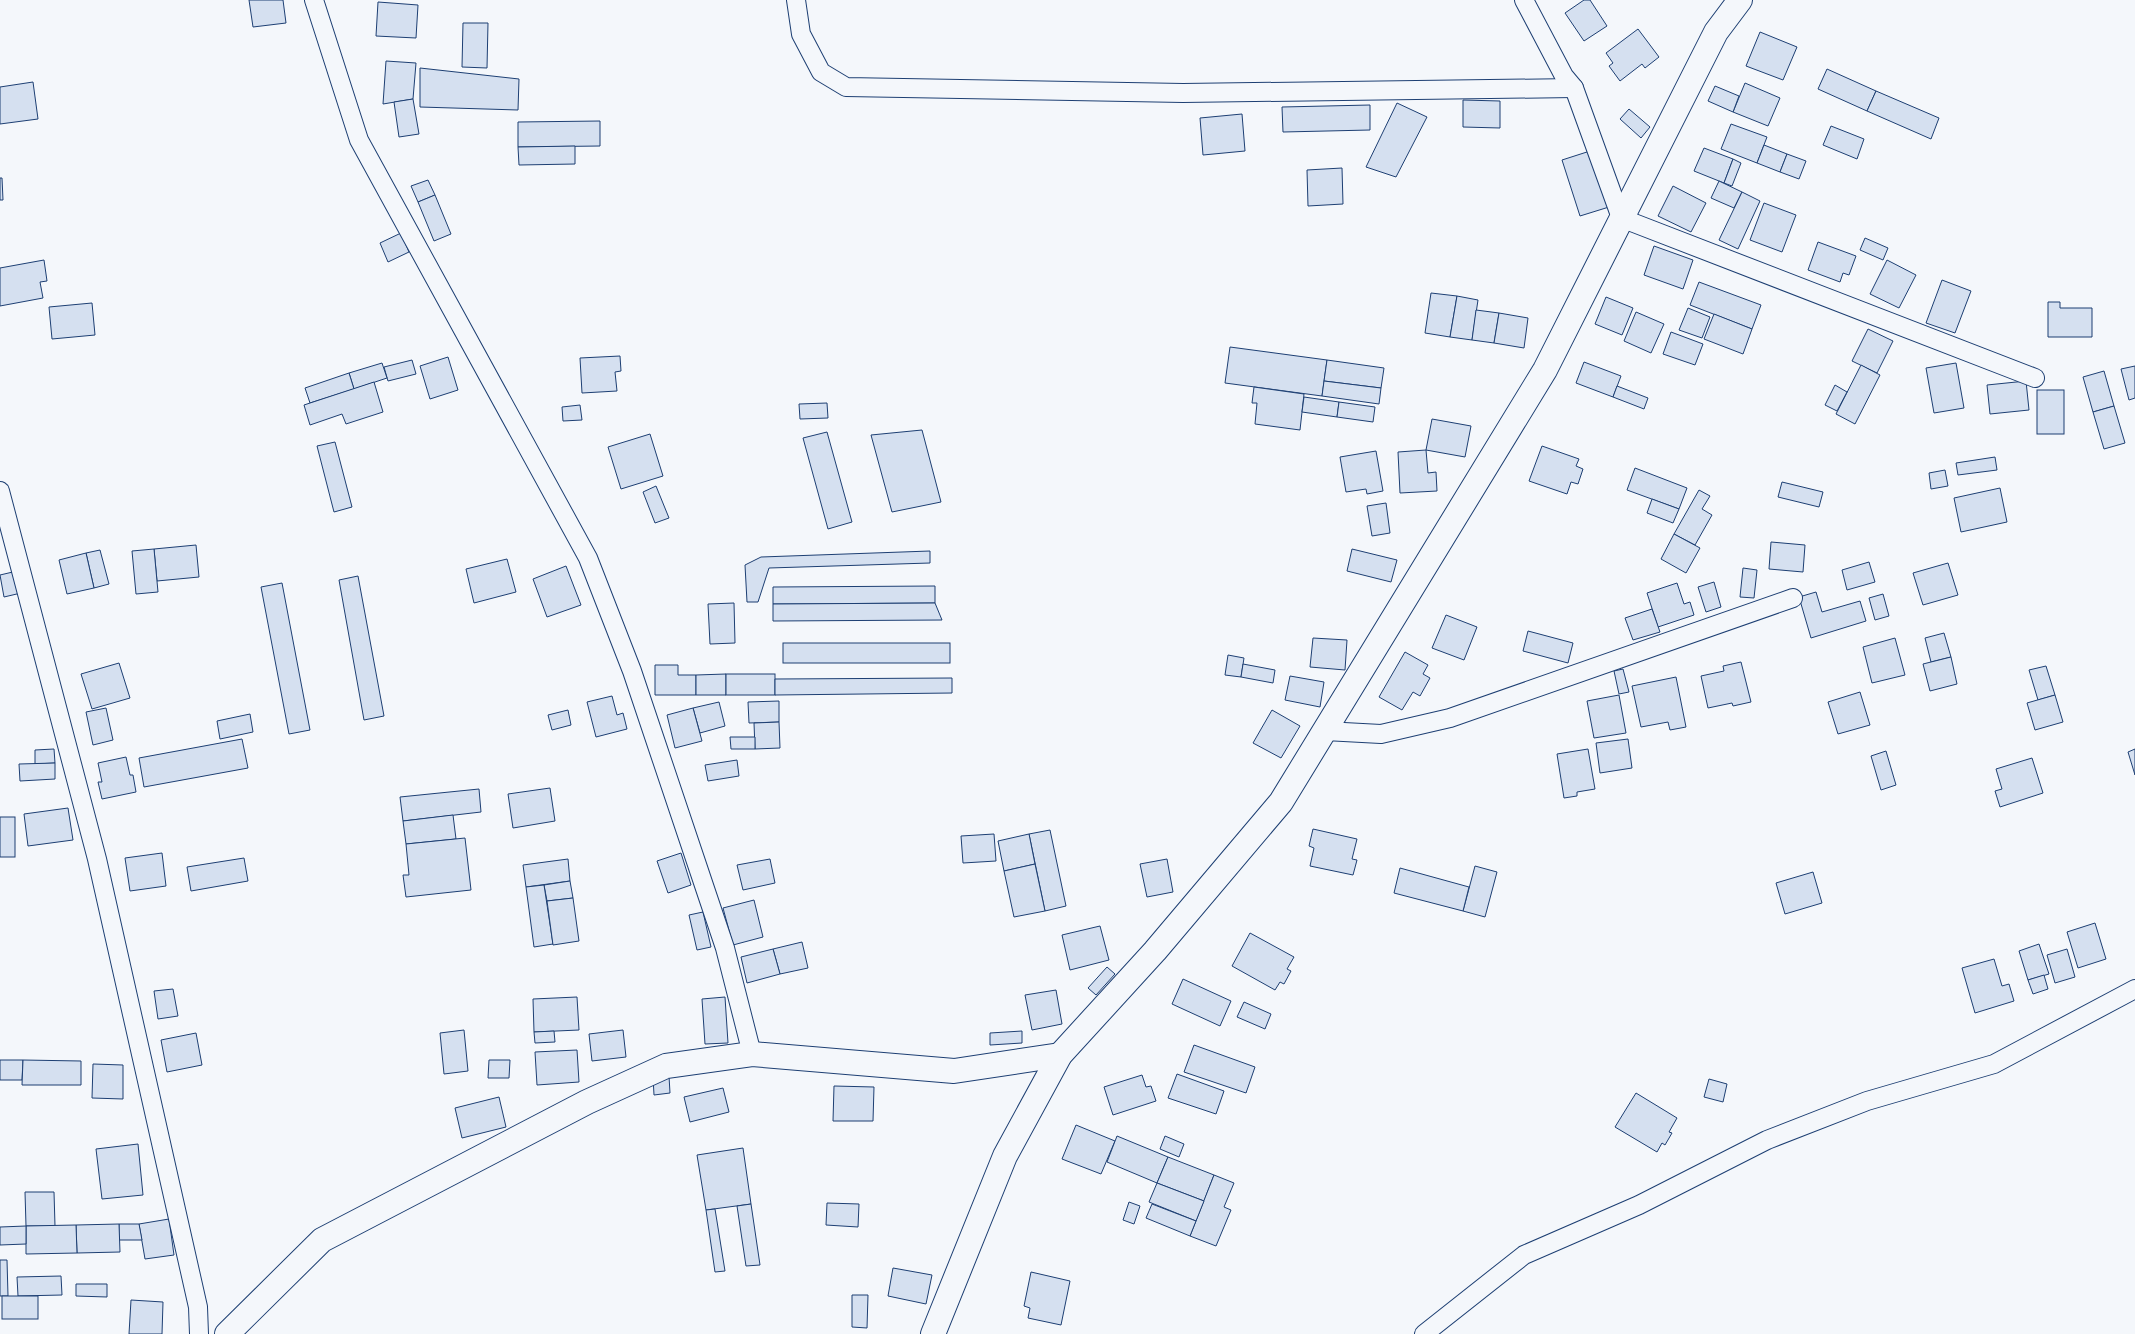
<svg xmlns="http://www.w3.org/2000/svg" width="2135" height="1334" font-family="Quicksand,sans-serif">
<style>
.building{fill:#d5e0f0;stroke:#1d3f73}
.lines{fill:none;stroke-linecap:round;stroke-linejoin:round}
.street-casing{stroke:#1d3f73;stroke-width:20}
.secondary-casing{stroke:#1d3f73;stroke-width:26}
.street{stroke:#f4f7fb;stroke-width:18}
.secondary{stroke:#f4f7fb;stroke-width:24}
</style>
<rect width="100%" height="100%" fill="#f4f7fb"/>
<g class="building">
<path d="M 249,0 L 283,0 L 286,23 L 253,27 Z"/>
<path d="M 1584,0 L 1590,0 L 1607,26 L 1584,41 L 1565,13 Z"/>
<path d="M 378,2 L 418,5 L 416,38 L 376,36 Z"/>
<path d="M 463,23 L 488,23 L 487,68 L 462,67 Z"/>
<path d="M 1638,29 L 1659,57 L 1645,68 L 1642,64 L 1620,81 L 1609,66 L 1613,63 L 1606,53 Z"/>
<path d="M 1760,32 L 1797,47 L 1783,80 L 1746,66 Z"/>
<path d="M 386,61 L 416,63 L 413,99 L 383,104 Z"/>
<path d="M 420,68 L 519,79 L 518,110 L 420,107 Z"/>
<path d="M 1827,69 L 1876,91 L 1867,111 L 1818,89 Z"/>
<path d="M 33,82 L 38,119 L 0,124 L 0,87 Z"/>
<path d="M 1745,83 L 1780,98 L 1768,126 L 1733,112 Z"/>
<path d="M 1715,86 L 1739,96 L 1733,112 L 1708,101 Z"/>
<path d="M 1876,91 L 1939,118 L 1931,139 L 1867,111 Z"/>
<path d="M 413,99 L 419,134 L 399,137 L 394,102 Z"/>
<path d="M 1463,100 L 1500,101 L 1500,128 L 1463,127 Z"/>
<path d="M 1397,103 L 1427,117 L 1396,177 L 1366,167 Z"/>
<path d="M 1370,105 L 1370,130 L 1283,132 L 1282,107 Z"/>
<path d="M 1629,109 L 1650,127 L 1641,138 L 1620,119 Z"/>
<path d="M 1242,114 L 1245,151 L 1203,155 L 1200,118 Z"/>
<path d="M 600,121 L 600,146 L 518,147 L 518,122 Z"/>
<path d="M 1731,124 L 1767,137 L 1757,163 L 1721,149 Z"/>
<path d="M 1831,126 L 1864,139 L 1857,159 L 1823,145 Z"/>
<path d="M 1764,145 L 1787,154 L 1780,172 L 1757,163 Z"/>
<path d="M 575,146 L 575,164 L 519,165 L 518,147 Z"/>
<path d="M 1704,148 L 1733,159 L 1724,183 L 1694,171 Z"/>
<path d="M 1590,151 L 1609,207 L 1580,216 L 1562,160 Z"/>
<path d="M 1787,154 L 1806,161 L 1799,179 L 1780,172 Z"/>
<path d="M 1733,159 L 1741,163 L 1732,186 L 1724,183 Z"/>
<path d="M 1342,168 L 1343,204 L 1308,206 L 1307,170 Z"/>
<path d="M 0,178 L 2,178 L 3,200 L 0,200 Z"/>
<path d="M 428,180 L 435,195 L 418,202 L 411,186 Z"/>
<path d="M 1719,181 L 1742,192 L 1734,208 L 1711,198 Z"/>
<path d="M 1673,186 L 1706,203 L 1691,232 L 1658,216 Z"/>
<path d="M 1742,192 L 1760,201 L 1738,249 L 1719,240 Z"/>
<path d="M 435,195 L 451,234 L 434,241 L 418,202 Z"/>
<path d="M 1764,203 L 1796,215 L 1782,252 L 1750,240 Z"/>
<path d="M 401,233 L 409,252 L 388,262 L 380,243 Z"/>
<path d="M 1865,238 L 1888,248 L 1883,260 L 1860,250 Z"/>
<path d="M 1818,242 L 1856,256 L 1849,275 L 1843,273 L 1840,282 L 1808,270 Z"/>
<path d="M 1654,246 L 1693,260 L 1683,289 L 1644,275 Z"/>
<path d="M 44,260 L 47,281 L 40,282 L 43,298 L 0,306 L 0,268 Z"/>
<path d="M 1887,260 L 1916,275 L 1899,308 L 1870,294 Z"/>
<path d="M 1942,280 L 1971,291 L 1955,333 L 1926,323 Z"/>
<path d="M 1699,282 L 1761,305 L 1752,329 L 1690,305 Z"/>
<path d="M 1431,293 L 1457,296 L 1450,337 L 1425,333 Z"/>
<path d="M 1457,296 L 1478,300 L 1472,340 L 1450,337 Z"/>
<path d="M 1606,297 L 1633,308 L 1622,335 L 1595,324 Z"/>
<path d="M 2048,302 L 2060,302 L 2060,308 L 2092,308 L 2092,337 L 2048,337 Z"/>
<path d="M 92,303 L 95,335 L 52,339 L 49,307 Z"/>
<path d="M 1688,308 L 1710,317 L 1702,338 L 1679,330 Z"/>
<path d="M 1476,310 L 1499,313 L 1494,343 L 1472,340 Z"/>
<path d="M 1636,312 L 1664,324 L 1651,353 L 1624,341 Z"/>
<path d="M 1499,313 L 1528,318 L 1524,348 L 1494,343 Z"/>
<path d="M 1714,314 L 1752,329 L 1743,354 L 1704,339 Z"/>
<path d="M 1868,329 L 1893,341 L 1877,373 L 1852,361 Z"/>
<path d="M 1671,332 L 1703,344 L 1695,365 L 1663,354 Z"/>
<path d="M 1230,347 L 1327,360 L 1322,396 L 1225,383 Z"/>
<path d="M 620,356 L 621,371 L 615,372 L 617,391 L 582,393 L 580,358 Z"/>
<path d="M 448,357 L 458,390 L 430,399 L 420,366 Z"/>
<path d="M 412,360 L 416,374 L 388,381 L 384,367 Z"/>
<path d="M 1327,360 L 1384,368 L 1381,388 L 1324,381 Z"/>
<path d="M 1584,362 L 1621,376 L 1613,397 L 1576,383 Z"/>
<path d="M 382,363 L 387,378 L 354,389 L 349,373 Z"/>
<path d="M 1956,363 L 1964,408 L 1934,413 L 1926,368 Z"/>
<path d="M 1861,365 L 1880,375 L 1855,424 L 1836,414 Z"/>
<path d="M 2135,366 L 2135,398 L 2129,400 L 2121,369 Z"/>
<path d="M 2104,371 L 2114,406 L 2093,412 L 2083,377 Z"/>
<path d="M 349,373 L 354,389 L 310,403 L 305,388 Z"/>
<path d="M 1324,381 L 1381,388 L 1379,404 L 1322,396 Z"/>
<path d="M 2026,381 L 2029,410 L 1990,414 L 1987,385 Z"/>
<path d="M 374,382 L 383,412 L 346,424 L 342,414 L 310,425 L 304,405 Z"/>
<path d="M 1835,385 L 1847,392 L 1837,411 L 1825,405 Z"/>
<path d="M 1617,386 L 1648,398 L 1644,409 L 1613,397 Z"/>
<path d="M 1254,387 L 1304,394 L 1300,430 L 1255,424 L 1257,403 L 1252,403 Z"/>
<rect x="2037" y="390" width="27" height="44"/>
<path d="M 1304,397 L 1339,402 L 1337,417 L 1302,412 Z"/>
<path d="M 1339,402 L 1375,407 L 1373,422 L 1337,417 Z"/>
<path d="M 827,403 L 828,418 L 800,419 L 799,404 Z"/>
<path d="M 580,405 L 582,420 L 563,421 L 562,407 Z"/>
<path d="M 2114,406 L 2125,443 L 2104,449 L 2093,412 Z"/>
<path d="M 1432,419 L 1471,426 L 1465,457 L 1426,450 Z"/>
<path d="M 922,430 L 941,502 L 892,512 L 871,435 Z"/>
<path d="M 827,432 L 852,522 L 828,529 L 803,438 Z"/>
<path d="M 650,434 L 663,476 L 621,489 L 608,447 Z"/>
<path d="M 335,442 L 352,507 L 334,512 L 317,446 Z"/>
<path d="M 1542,446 L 1579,459 L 1576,466 L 1583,469 L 1578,484 L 1571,482 L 1567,494 L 1529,481 Z"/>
<path d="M 1426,450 L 1428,473 L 1436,472 L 1437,491 L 1400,493 L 1398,452 Z"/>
<path d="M 1376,451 L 1383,491 L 1367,494 L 1366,489 L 1346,492 L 1340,457 Z"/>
<path d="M 1995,457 L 1997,470 L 1958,475 L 1956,463 Z"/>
<path d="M 1635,468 L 1687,488 L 1679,509 L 1627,490 Z"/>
<path d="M 1945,470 L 1948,486 L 1931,489 L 1929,473 Z"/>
<path d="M 1782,482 L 1823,492 L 1819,507 L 1778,497 Z"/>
<path d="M 656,486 L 669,518 L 655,523 L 643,492 Z"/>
<path d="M 2000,488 L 2007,522 L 1961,532 L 1954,498 Z"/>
<path d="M 1699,490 L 1710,496 L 1702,509 L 1712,515 L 1695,545 L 1674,534 Z"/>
<path d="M 1652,499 L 1679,509 L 1673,523 L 1647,513 Z"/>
<path d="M 1386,503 L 1390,533 L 1372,536 L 1367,506 Z"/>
<path d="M 1674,534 L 1700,548 L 1686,573 L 1661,559 Z"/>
<path d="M 1771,542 L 1805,545 L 1803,572 L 1769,569 Z"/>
<path d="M 196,545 L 199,577 L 157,581 L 154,549 Z"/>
<path d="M 154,549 L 158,592 L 136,594 L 132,551 Z"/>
<path d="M 1352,549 L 1397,560 L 1391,582 L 1347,571 Z"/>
<path d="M 100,550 L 109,584 L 94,588 L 86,553 Z"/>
<path d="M 930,551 L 930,563 L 769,568 L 758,602 L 747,602 L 745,565 L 761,557 Z"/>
<path d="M 86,553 L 94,588 L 67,594 L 59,560 Z"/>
<path d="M 507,559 L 516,592 L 474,603 L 466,569 Z"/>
<path d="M 1869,562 L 1875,582 L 1847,590 L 1842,570 Z"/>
<path d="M 1948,563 L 1958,595 L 1923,605 L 1913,573 Z"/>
<path d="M 566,566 L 581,605 L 547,617 L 533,579 Z"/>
<path d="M 1743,568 L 1757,570 L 1754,598 L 1740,597 Z"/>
<path d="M 17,571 L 21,593 L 4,597 L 0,575 Z"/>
<path d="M 358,576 L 384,716 L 364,720 L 339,580 Z"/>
<path d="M 1714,582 L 1721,607 L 1706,612 L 1698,587 Z"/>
<path d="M 282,583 L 310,730 L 289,734 L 261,587 Z"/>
<path d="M 1677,583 L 1684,604 L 1690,602 L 1694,615 L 1658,627 L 1647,593 Z"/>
<path d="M 935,586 L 935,603 L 773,604 L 773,587 Z"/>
<path d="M 1816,592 L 1822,612 L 1860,601 L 1866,621 L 1811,638 L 1799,597 Z"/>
<path d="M 1883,594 L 1889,616 L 1875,620 L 1869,598 Z"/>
<path d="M 734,603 L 735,643 L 710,644 L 708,604 Z"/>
<path d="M 935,603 L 942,620 L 773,621 L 773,604 Z"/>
<path d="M 1652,609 L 1660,632 L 1633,640 L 1625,618 Z"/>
<path d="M 1446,615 L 1477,627 L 1464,660 L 1432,648 Z"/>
<path d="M 1528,631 L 1573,643 L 1568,663 L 1523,651 Z"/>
<path d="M 1944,633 L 1951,657 L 1931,662 L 1925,638 Z"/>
<path d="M 1313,638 L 1347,640 L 1345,670 L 1310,667 Z"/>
<path d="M 1895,638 L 1905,675 L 1872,683 L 1863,647 Z"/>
<rect x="783" y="643" width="167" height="20"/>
<path d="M 1405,652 L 1428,665 L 1423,674 L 1430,678 L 1420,696 L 1413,692 L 1402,710 L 1379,697 Z"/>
<path d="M 1228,655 L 1244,658 L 1241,677 L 1225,675 Z"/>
<path d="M 1951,657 L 1957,684 L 1930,691 L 1923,664 Z"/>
<path d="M 1741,662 L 1751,702 L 1733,706 L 1732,703 L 1708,708 L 1701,676 L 1724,671 L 1723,666 Z"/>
<path d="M 119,663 L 130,698 L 92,709 L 81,674 Z"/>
<path d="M 1243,664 L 1275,670 L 1273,683 L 1241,677 Z"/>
<path d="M 655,665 L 678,665 L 678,675 L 696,675 L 696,695 L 655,695 Z"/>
<path d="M 2046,666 L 2055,695 L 2038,700 L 2029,670 Z"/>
<path d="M 1623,669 L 1629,692 L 1619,694 L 1614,671 Z"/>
<path d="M 726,674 L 726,695 L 696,695 L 696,675 Z"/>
<rect x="726" y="674" width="49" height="21"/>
<path d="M 1290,676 L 1324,682 L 1320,707 L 1285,700 Z"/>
<path d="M 1676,677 L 1686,727 L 1670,730 L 1668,722 L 1641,727 L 1632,686 Z"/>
<path d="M 952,678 L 952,693 L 775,695 L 775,679 Z"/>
<path d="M 1860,692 L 1870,725 L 1838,734 L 1828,702 Z"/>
<path d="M 1619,695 L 1626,733 L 1594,738 L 1587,701 Z"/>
<path d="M 2055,695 L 2063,722 L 2035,730 L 2027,703 Z"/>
<path d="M 612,696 L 617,715 L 623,713 L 627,729 L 596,737 L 587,702 Z"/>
<path d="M 779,701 L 779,722 L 749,723 L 748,702 Z"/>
<path d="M 719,702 L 725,726 L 700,733 L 693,708 Z"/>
<path d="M 106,708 L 113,740 L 93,745 L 86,712 Z"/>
<path d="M 693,708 L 702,741 L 675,748 L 667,715 Z"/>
<path d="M 568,710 L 571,725 L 552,730 L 548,715 Z"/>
<path d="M 1272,710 L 1300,726 L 1281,758 L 1253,743 Z"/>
<path d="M 250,714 L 253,732 L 220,739 L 217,721 Z"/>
<path d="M 779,722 L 780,748 L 755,749 L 754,723 Z"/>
<path d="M 730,737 L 755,737 L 755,749 L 731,749 Z"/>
<path d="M 242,739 L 248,768 L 144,787 L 139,758 Z"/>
<path d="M 1628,739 L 1632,768 L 1600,773 L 1596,743 Z"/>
<path d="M 54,749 L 55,763 L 35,764 L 35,750 Z"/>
<path d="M 1588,749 L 1595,789 L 1577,792 L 1577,796 L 1564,798 L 1557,754 Z"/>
<path d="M 2135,749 L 2135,775 L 2128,752 Z"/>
<path d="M 1886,751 L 1896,785 L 1881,790 L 1871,756 Z"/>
<path d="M 126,757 L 130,775 L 133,775 L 136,792 L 102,799 L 98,782 L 102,782 L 98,763 Z"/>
<path d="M 2032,758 L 2043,793 L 2000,807 L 1995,791 L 2002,789 L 1996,769 Z"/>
<path d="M 737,760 L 739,776 L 708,781 L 705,765 Z"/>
<path d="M 55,763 L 55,779 L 20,781 L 19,764 Z"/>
<path d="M 550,788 L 555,821 L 513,828 L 508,794 Z"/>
<path d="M 479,789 L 481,812 L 403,821 L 400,797 Z"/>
<path d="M 68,808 L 73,840 L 28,846 L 24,814 Z"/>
<path d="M 453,815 L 456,839 L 406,844 L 403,821 Z"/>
<rect x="0" y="817" width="15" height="40"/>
<path d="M 1313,829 L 1357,839 L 1352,859 L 1357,860 L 1353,875 L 1310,866 L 1314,848 L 1309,846 Z"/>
<path d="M 1050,830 L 1066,906 L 1045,911 L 1029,834 Z"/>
<path d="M 994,834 L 996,861 L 963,863 L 961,836 Z"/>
<path d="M 1029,834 L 1035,864 L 1004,871 L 998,841 Z"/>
<path d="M 465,838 L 471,890 L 406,897 L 403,875 L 409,875 L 406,844 Z"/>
<path d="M 162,853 L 166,886 L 130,891 L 125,858 Z"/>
<path d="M 681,853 L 691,885 L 668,893 L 657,861 Z"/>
<path d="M 244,858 L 248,881 L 191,891 L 187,867 Z"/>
<path d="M 568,859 L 570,881 L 526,887 L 523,865 Z"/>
<path d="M 770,859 L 775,883 L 743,890 L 737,865 Z"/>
<path d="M 1167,859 L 1173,892 L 1147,897 L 1140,864 Z"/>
<path d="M 1035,864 L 1045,911 L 1014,917 L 1004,871 Z"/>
<path d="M 1475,866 L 1497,872 L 1485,917 L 1463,911 Z"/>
<path d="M 1400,868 L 1469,887 L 1463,911 L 1394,893 Z"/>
<path d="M 1813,872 L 1822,903 L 1785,914 L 1776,883 Z"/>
<path d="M 570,881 L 573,898 L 547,901 L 544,885 Z"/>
<path d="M 544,885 L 553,944 L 534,947 L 526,887 Z"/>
<path d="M 573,898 L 579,941 L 553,945 L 547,901 Z"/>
<path d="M 754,900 L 763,937 L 733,945 L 723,908 Z"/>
<path d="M 703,912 L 711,947 L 697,950 L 689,915 Z"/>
<path d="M 2095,923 L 2106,959 L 2078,968 L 2067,932 Z"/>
<path d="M 1100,926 L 1109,960 L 1070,970 L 1062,935 Z"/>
<path d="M 1250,933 L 1294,957 L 1287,969 L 1291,971 L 1284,984 L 1280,982 L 1275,990 L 1232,966 Z"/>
<path d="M 802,942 L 808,968 L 780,974 L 773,949 Z"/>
<path d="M 2039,944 L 2049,974 L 2028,980 L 2019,951 Z"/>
<path d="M 773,949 L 780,974 L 747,983 L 741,957 Z"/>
<path d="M 2067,949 L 2075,977 L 2055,983 L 2047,955 Z"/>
<path d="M 1994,959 L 2002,986 L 2009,984 L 2014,1001 L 1975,1013 L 1962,968 Z"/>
<path d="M 1107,967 L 1115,974 L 1096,995 L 1088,988 Z"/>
<path d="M 2044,975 L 2048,989 L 2033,994 L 2028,980 Z"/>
<path d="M 1183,979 L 1231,1001 L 1220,1026 L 1172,1004 Z"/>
<path d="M 173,989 L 178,1016 L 158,1019 L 154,991 Z"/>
<path d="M 1056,990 L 1062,1024 L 1032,1030 L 1025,995 Z"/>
<path d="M 577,997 L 579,1030 L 534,1032 L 533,999 Z"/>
<path d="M 725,997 L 728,1043 L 705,1044 L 702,999 Z"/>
<path d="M 1244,1002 L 1271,1014 L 1265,1029 L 1237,1017 Z"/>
<path d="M 464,1030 L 468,1071 L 444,1074 L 440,1033 Z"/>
<path d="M 623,1030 L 626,1057 L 592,1061 L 589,1034 Z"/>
<path d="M 554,1031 L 555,1042 L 535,1043 L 534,1032 Z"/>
<path d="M 1022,1031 L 1022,1043 L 990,1045 L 990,1033 Z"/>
<path d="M 196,1033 L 202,1065 L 167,1072 L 161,1040 Z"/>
<path d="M 1194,1045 L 1255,1067 L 1246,1093 L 1184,1072 Z"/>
<path d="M 577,1050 L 579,1082 L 537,1085 L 535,1052 Z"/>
<path d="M 0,1060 L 23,1060 L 22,1080 L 0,1080 Z"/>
<path d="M 23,1060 L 81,1061 L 81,1085 L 22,1085 Z"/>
<path d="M 489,1060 L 510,1060 L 509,1078 L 488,1078 Z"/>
<path d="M 93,1064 L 123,1065 L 123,1099 L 92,1098 Z"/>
<path d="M 1177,1074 L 1224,1091 L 1216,1114 L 1168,1098 Z"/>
<path d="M 1142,1075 L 1146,1087 L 1151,1086 L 1156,1101 L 1113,1115 L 1104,1087 Z"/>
<path d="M 669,1076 L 670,1093 L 654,1095 L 653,1077 Z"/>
<path d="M 1709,1079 L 1727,1084 L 1723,1102 L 1704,1097 Z"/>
<path d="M 834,1086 L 874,1087 L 873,1121 L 833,1121 Z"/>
<path d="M 723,1088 L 729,1112 L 690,1122 L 684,1097 Z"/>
<path d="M 1636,1093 L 1677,1118 L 1669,1132 L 1672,1133 L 1665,1145 L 1662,1143 L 1657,1152 L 1615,1127 Z"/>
<path d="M 499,1097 L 506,1127 L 462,1138 L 455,1108 Z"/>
<path d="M 1076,1125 L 1115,1141 L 1101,1174 L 1062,1159 Z"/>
<path d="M 1117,1136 L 1168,1157 L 1157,1183 L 1107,1162 Z"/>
<path d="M 1165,1136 L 1184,1144 L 1179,1157 L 1160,1149 Z"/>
<path d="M 138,1144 L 143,1195 L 102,1199 L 96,1149 Z"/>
<path d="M 743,1148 L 751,1204 L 706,1210 L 697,1155 Z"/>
<path d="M 1168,1157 L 1214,1175 L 1204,1201 L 1157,1183 Z"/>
<path d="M 1214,1175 L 1234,1183 L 1224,1207 L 1231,1210 L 1216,1246 L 1190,1236 Z"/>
<path d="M 1157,1183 L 1204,1201 L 1196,1221 L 1149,1202 Z"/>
<path d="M 25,1192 L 54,1192 L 55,1226 L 26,1226 Z"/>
<path d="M 1129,1202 L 1140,1206 L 1134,1224 L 1123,1220 Z"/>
<path d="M 827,1203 L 859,1204 L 858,1227 L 826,1225 Z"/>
<path d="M 751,1204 L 760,1265 L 746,1266 L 737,1206 Z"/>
<path d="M 1152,1204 L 1196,1221 L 1190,1236 L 1146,1218 Z"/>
<path d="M 715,1209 L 725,1271 L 715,1272 L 706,1210 Z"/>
<path d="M 169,1219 L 174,1255 L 145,1259 L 139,1224 Z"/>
<path d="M 119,1224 L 139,1224 L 142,1240 L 119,1240 Z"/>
<path d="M 119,1224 L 120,1252 L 77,1253 L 76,1225 Z"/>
<path d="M 76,1225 L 77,1253 L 26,1254 L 26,1226 Z"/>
<path d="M 26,1226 L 26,1244 L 0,1245 L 0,1227 Z"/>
<path d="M 0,1260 L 7,1260 L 8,1296 L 0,1296 Z"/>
<path d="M 893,1268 L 932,1275 L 926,1304 L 888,1296 Z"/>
<path d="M 1031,1272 L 1070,1281 L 1061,1325 L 1028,1318 L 1030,1308 L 1024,1306 Z"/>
<path d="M 61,1276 L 62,1295 L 18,1296 L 17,1277 Z"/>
<path d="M 76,1284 L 107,1284 L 107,1297 L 76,1296 Z"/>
<path d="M 852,1295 L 868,1295 L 867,1328 L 852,1327 Z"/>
<rect x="2" y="1296" width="36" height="23"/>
<path d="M 131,1300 L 163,1302 L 162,1334 L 129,1334 Z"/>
</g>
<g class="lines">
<defs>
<g id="street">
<path d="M 314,0 L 359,140 L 588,558 L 632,671 L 725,948 L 752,1054"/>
<path d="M 796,0 L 801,34 L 821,72 L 846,87 L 1183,93 L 1574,88"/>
<path d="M 1524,0 L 1564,76 L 1574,88 L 1621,218 L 2035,378"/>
<path d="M 0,491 L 97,859 L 198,1307 L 199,1334"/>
<path d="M 1325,731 L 1381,734 L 1450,718 L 1793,598"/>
<path d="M 1424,1334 L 1524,1255 L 1639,1205 L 1767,1140 L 1867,1101 L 1994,1064 L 2135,989"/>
</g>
<g id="secondary">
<path d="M 227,1334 L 322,1240 L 587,1102 L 666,1066 L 752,1054 L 954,1071 L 1060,1055"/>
<path d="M 933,1334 L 1005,1156 L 1060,1055 L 1155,951 L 1281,802 L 1545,370 L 1716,32 L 1740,0"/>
</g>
</defs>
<use href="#street" class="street-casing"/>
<use href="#secondary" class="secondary-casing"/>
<use href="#street" class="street"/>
<use href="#secondary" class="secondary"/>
</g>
</svg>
